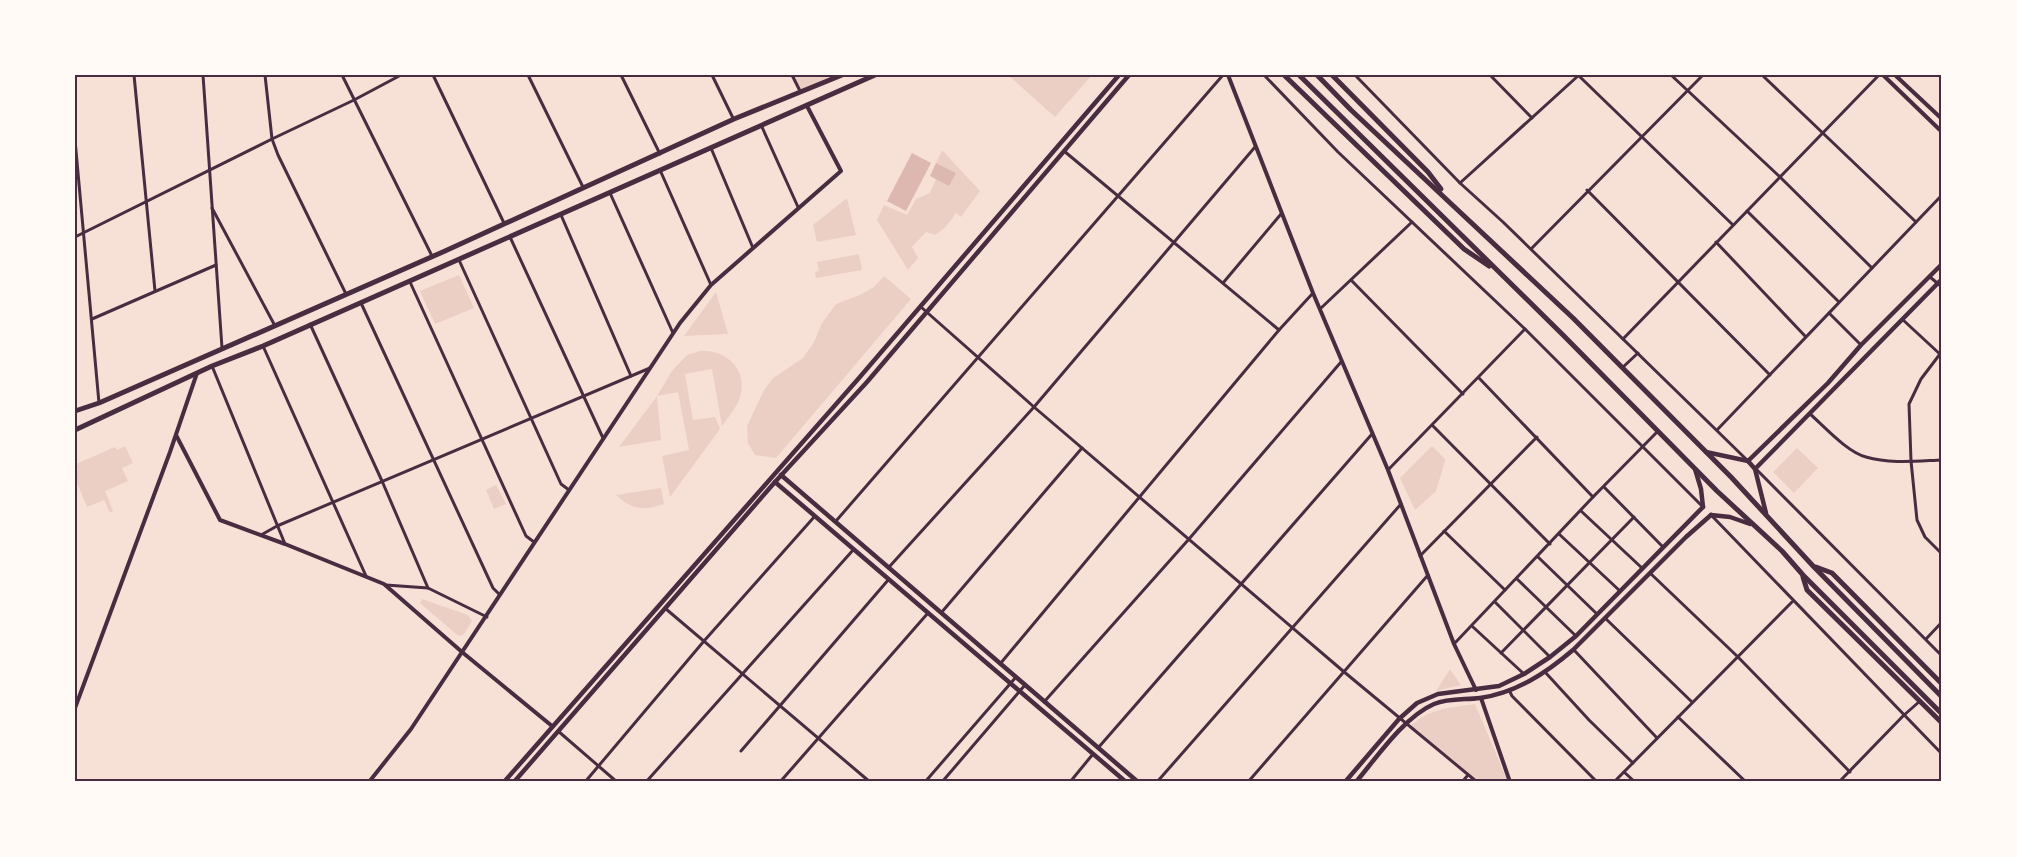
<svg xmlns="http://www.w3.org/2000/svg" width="2017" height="857" font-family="Montserrat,sans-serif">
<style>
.green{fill:#ebcfc5}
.water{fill:#dcb8b0}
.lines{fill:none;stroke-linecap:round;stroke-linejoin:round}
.minor{stroke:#4a2c40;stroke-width:3}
.tertiary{stroke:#4a2c40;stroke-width:4}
.secondary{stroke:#4a2c40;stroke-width:4.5}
.primary{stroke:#4a2c40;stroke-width:5}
.neatline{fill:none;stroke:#4a2c40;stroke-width:2}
</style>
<rect width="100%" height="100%" fill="#f7e1d7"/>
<g class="green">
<path d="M 792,75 L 842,75 L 801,93 Z"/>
<path d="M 1010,75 L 1092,75 L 1055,117 L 1009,76 Z"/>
<path d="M 942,150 L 980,191 L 961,217 L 956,213 C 950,222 945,229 935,235 L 926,232 L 912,247 L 918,258 L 908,270 L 877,220 L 884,205 L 907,215 L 916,199 L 930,193 L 936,179 L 949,185 L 955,173 L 936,163 Z"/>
<path d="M 847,198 L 856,235 L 817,242 L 813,225 Z"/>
<path d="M 859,254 L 862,270 L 816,278 L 815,272 L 819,271 L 817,262 Z"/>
<path d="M 459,275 L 474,308 L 435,324 L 420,291 Z"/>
<path d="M 884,276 L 911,299 L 776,458 L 755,455 L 748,443 L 747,426 L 764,390 L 773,378 L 803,358 L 814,342 L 822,323 L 836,304 L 862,294 L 874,287 Z"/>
<path d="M 716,292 L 728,334 L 684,336 Z"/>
<path d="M 700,351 C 724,349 747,368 741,394 C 738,406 729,416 722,426 L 712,369 L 685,374 L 693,420 L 715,417 L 720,429 L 670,497 L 662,456 L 689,450 L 678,392 L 657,396 L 661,440 L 619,447 L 657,396 L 672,371 L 687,355 Z"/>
<path d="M 125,446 L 133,463 L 122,468 L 128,481 L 105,491 L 113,511 L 110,513 L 104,500 L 87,507 L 75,478 L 75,471 L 78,470 L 76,464 L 115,447 L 117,450 Z"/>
<path d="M 1432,446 L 1445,459 L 1445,461 L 1436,491 L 1415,510 L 1400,478 Z"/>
<path d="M 1797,448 L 1818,468 L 1794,493 L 1773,472 Z"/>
<path d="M 496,485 L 506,504 L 494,509 L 486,490 Z"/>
<path d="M 661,488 L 664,504 C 644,511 632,510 616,495 Z"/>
<path d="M 422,599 L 468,615 L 472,621 L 464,634 L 460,636 L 456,634 L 420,603 Z"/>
<path d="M 1450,669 L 1461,685 L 1436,691 Z"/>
<path d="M 1475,704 L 1508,782 L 1477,782 L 1409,728 C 1427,708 1450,708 1475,704 Z"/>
</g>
<g class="water">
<path d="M 912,153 L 931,163 L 906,211 L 887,201 Z"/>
<path d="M 936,163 L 956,173 L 949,186 L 930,176 Z"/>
</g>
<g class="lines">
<g class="minor">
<path d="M 134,75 L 155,291"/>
<path d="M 203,75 L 222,348"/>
<path d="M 265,75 L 272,139 L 278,155 L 346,294"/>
<path d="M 342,75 L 432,256"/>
<path d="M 433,75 L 504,223"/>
<path d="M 528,75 L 583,187"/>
<path d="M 621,75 L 660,154"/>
<path d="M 712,75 L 733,118"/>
<path d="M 792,75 L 800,91"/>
<path d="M 1264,75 L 1338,152 L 1525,329 L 1702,506"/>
<path d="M 1355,75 L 1460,183 L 1503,222 L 1747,460"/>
<path d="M 1490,75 L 1532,118"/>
<path d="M 1671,75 L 1780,177 L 1872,268"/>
<path d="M 1762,75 L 1916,222"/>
<path d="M 1579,76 L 1733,225"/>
<path d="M 762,127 L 798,207"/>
<path d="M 75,140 L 99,403"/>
<path d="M 711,148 L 753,248"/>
<path d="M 1064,151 L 1279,330"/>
<path d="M 660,170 L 711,285"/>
<path d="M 1460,183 L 1579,75"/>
<path d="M 1587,190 L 1770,375"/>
<path d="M 610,193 L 673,333"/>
<path d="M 212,208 L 274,324"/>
<path d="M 1747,211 L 1839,302"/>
<path d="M 561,215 L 631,376"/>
<path d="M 75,237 L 272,139 L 354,100 L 401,75"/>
<path d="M 510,237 L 603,438"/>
<path d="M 1716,242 L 1805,336"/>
<path d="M 1531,249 L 1703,75"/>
<path d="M 459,260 L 561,484 L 569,490"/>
<path d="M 1930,277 L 1942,287"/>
<path d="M 1351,280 L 1463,394"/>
<path d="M 410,282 L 526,536 L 534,542"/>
<path d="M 1223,283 L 1281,214"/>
<path d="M 361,303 L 493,588 L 499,594"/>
<path d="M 921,307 L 1034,407 L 1343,671 L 1477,782"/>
<path d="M 1320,309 L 1412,222"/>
<path d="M 1829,313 L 1861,345"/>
<path d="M 92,319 L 216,265"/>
<path d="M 1902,319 L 1942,356"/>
<path d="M 310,324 L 382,481 L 428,588"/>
<path d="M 1623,339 L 1879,75"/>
<path d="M 263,346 L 366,576"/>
<path d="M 1940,354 L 1921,379 L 1909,404 L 1911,461 L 1917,520 L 1925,537 L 1942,554"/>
<path d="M 212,366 L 285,544"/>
<path d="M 1622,368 L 1638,353"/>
<path d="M 1479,378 L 1593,497"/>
<path d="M 1810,414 C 1825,427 1847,452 1866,457 C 1890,464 1917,461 1942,460"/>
<path d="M 1433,426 L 1550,544"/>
<path d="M 1717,430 L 1942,195"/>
<path d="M 1388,470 L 1525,329"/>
<path d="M 1757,470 L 1942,656"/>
<path d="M 1604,487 L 1663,547"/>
<path d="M 1581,511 L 1642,568"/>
<path d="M 1713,517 L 1942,754"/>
<path d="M 836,521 L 1223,75"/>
<path d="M 1444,531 L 1505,590"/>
<path d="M 1559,534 L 1620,591"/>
<path d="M 261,535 L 277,526 L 650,368"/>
<path d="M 1420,556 L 1537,437"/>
<path d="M 1538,557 L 1597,614"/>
<path d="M 890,566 L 1034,407 L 1255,147"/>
<path d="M 1650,573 L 1738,657 L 1850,772"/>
<path d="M 1517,579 L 1576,636"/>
<path d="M 386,585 L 428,588 L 487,617"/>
<path d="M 1495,602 L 1550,657"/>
<path d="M 666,609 L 870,782"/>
<path d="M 941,613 L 1082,448"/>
<path d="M 1605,618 L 1692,702"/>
<path d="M 1473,627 L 1524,674"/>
<path d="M 1926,639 L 1942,622"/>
<path d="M 1454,644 L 1593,497 L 1658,431"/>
<path d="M 1574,650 L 1657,738"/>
<path d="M 1501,653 L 1634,517"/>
<path d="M 1000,664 L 1279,330 L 1313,293"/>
<path d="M 1545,672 L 1589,720 L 1633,763"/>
<path d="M 1510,692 L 1512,696 L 1597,782"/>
<path d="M 1044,702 L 1189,539 L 1341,362"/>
<path d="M 1678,717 L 1746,782"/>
<path d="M 558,731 L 617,782"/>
<path d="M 1098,748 L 1372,434"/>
<path d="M 741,751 L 889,579"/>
<path d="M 1624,772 L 1635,782"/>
<path d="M 75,782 L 76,782"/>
<path d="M 585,782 L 704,641 L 815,516"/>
<path d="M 646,782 L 854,549"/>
<path d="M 780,782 L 928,613"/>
<path d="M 925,782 L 1016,677"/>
<path d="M 942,782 L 1025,685"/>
<path d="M 1070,782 L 1093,754"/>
<path d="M 1157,782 L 1401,504"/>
<path d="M 1248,782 L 1428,575"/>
<path d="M 1462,782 L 1468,775"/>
<path d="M 1614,782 L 1792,602"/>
<path d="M 1839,782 L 1903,716 L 1920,701"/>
</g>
<g class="tertiary">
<path d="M 1228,75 L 1313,293 L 1388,470 L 1454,644 L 1476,690"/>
<path d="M 1883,75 L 1942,132"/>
<path d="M 1895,75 L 1942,119"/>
<path d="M 176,435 L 220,520 L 285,544 L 384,584 L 462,652 L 552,726"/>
<path d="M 1481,698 L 1510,782"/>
<path d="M 75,708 L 170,452 L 197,373"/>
<path d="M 369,782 L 411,729 L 680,323 L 711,285 L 841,171 L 807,106"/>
</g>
<g class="secondary">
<path d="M 1706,452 L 1748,461"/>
<path d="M 1748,461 L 1828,383 L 1861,345 L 1942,264"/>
<path d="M 1748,461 L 1755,469 L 1766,513"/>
<path d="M 1695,469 L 1701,489 L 1703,507"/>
<path d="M 1755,469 L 1942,279"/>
<path d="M 781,475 L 1138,782"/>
<path d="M 775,482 L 1126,782"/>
<path d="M 1711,515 L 1730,517 L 1750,524"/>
<path d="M 504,782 L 859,378 L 1119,75"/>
<path d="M 514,782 L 775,482 L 867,382 L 1129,75"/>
<path d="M 1345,782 L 1399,719 L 1417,703 L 1438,694 L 1499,686 L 1524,674 L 1550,657 L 1576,636 L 1703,507"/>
<path d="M 1356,782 C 1377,757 1404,717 1434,704 C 1449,698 1465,700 1480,698 C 1516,693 1546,673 1573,650 L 1686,537 L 1711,515"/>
</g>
<g class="primary">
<path d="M 1284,75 L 1464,249 L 1489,266"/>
<path d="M 1299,75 L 1563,335 L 1717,491 L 1782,551 L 1803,575 L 1942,714"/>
<path d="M 1317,75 L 1351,110 L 1573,318 L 1731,477 L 1814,567 L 1942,697"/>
<path d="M 1332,75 L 1428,172 L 1441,189"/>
<path d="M 75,411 L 99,403 L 445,251 L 734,119 L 842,75"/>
<path d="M 75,430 L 212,366 L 263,346 L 875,75"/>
<path d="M 1816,567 L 1832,573 L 1942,684"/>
<path d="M 1803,577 L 1807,590 L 1942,723"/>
</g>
</g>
<rect width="2017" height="857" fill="none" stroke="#fffaf5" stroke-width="153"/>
<rect x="76" y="76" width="1864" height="704" class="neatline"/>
</svg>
